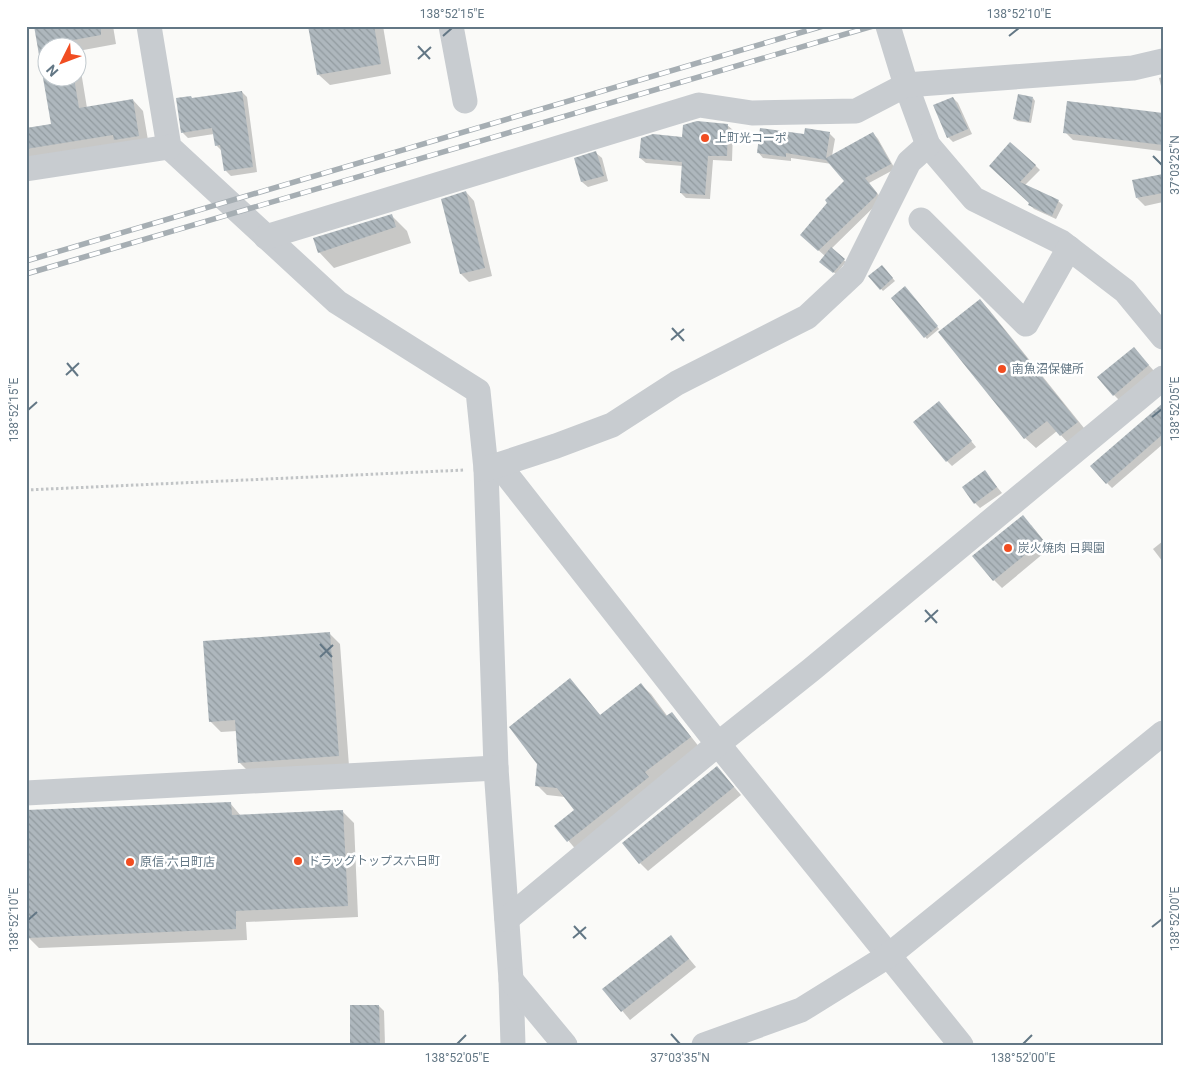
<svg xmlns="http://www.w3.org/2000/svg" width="1189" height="1071" font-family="Roboto,'Noto Sans JP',sans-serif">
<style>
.shadow{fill:#0003}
.building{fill:url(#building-back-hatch)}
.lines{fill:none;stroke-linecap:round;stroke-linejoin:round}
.path{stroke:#c1c4c6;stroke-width:3;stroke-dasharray:2.5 2.5;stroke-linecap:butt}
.minor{stroke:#c8ccd0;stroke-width:25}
.rail-casing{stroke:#a6aeb3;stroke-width:5.5}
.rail{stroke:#fff;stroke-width:4;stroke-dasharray:11;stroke-linecap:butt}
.ticks{fill:none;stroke:#637785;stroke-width:2}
.poi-dot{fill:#f14d21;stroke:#fff;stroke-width:2}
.labels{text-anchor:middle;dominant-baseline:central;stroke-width:5;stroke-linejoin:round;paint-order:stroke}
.poi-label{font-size:12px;fill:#637785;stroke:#fff;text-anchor:start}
.neatline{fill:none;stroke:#637785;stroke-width:2}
.ticks-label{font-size:12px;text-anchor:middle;fill:#637785}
</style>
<defs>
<pattern id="building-back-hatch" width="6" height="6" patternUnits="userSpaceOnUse" patternTransform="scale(1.25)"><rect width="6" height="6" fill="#aeb7bd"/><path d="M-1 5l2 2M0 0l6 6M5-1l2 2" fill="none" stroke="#919a9f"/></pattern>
</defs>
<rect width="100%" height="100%" fill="#fafaf8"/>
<g class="shadow">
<path d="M 35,26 L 113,26 L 116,44 L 78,51 L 78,48 L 48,48 L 48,78 L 78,78 L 78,53 L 87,108 L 133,100 L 143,111 L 149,146 L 33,160 L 26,153 L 26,129 L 52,125 Z"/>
<path d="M 310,26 L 383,26 L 391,74 L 330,85 L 319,75 Z"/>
<path d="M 1163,77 L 1163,94 L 1159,78 Z"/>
<path d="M 242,92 L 247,97 L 257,172 L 231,176 L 226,171 L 222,151 L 216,145 L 214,134 L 188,138 L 182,132 L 193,99 Z"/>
<path d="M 953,98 L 958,103 L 972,134 L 953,142 L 948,137 Z"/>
<path d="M 1033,98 L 1035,101 L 1031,123 L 1017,121 L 1015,119 Z"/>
<path d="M 1163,114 L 1163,161 L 1161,151 L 1073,140 L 1065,132 Z"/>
<path d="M 727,125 L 733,130 L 732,161 L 713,160 L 710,199 L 686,198 L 681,193 L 683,166 L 646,163 L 640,158 Z"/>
<path d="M 806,130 L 830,134 L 835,139 L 832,156 L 873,133 L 878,139 L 895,169 L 869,183 L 882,199 L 831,249 L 846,262 L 836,274 L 823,264 L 825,256 L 807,240 L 846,182 L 832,164 L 791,158 L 791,161 L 763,158 L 758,152 L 805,136 Z"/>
<path d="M 596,153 L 602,158 L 608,181 L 588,187 L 582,182 L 576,159 Z"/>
<path d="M 1035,165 L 1040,170 L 1025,185 L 1058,201 L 1063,205 L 1056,219 L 1034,209 L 1030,205 L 1030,203 L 990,166 Z"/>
<path d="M 1163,175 L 1163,202 L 1145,206 L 1137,198 Z"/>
<path d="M 466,192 L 474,201 L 492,276 L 469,282 L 461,274 L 443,199 Z"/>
<path d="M 391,215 L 407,231 L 411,243 L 334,268 L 319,252 Z"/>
<path d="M 882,266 L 895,281 L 883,291 L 870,277 Z"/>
<path d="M 907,290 L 939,329 L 927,339 L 893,298 Z"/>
<path d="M 980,300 L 990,311 L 1088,433 L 1071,446 L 1057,431 L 1036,448 L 1025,438 L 940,332 Z"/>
<path d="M 1139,354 L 1154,371 L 1119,400 L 1114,395 Z"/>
<path d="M 1163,404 L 1163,444 L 1112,488 L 1107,483 Z"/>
<path d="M 944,408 L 976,447 L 952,466 L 947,461 Z"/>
<path d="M 985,472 L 1002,493 L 980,508 L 975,503 Z"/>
<path d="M 1031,525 L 1050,548 L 1002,588 L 994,580 Z"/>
<path d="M 1163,541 L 1163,562 L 1153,549 Z"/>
<path d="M 329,633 L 340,644 L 349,766 L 250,773 L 239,762 L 237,731 L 221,732 L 210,721 Z"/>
<path d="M 570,680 L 601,716 L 641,685 L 651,694 L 668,717 L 672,714 L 681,724 L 700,748 L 578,852 L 556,826 L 576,810 L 565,797 L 547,795 L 537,785 Z"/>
<path d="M 717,767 L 741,795 L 648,871 L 640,863 Z"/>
<path d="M 230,803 L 241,816 L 343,812 L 354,823 L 358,917 L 246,922 L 247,940 L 39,948 L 28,937 L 26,884 L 26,811 Z"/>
<path d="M 671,937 L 696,967 L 630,1020 L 604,989 Z"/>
<path d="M 379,1006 L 384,1011 L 385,1045 L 352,1045 Z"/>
</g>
<g class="building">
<path d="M 34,26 L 101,26 L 101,35 L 68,41 L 69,48 L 48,48 L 48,78 L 74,78 L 79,108 L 133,99 L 139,136 L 114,140 L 113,135 L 26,149 L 26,128 L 51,124 Z"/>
<path d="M 308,26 L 374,26 L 381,64 L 317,75 Z"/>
<path d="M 242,91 L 253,167 L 224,171 L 220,145 L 215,146 L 212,128 L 181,133 L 176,98 L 191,96 L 192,98 Z"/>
<path d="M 1018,94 L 1033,97 L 1029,122 L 1013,119 Z"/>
<path d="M 953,97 L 968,129 L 947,138 L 933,105 Z"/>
<path d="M 1067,101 L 1163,113 L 1163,145 L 1063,133 Z"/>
<path d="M 697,121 L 728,124 L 727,156 L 708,156 L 705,195 L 680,193 L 682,162 L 639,158 L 641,138 L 653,134 L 682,137 L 683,125 Z"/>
<path d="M 760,128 L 804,134 L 805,128 L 830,132 L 826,158 L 873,132 L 891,164 L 865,178 L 877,193 L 876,196 L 818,251 L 800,235 L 827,203 L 825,200 L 844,181 L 826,160 L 786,153 L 786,157 L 757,153 Z"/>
<path d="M 1010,142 L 1036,165 L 1020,182 L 1059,200 L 1052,216 L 1028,205 L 1029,203 L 989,166 Z"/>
<path d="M 596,151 L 604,176 L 581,182 L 574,158 Z"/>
<path d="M 1163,174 L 1163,193 L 1136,198 L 1132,180 Z"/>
<path d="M 466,191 L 485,268 L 460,274 L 441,199 Z"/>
<path d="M 392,214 L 396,227 L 318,253 L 313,238 Z"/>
<path d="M 831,247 L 845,259 L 833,273 L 819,262 Z"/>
<path d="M 882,265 L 893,278 L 880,290 L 868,276 Z"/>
<path d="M 905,286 L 938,326 L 924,338 L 891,298 Z"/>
<path d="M 980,299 L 1078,422 L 1060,436 L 1047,421 L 1024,439 L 938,332 Z"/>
<path d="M 1134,347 L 1149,365 L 1113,396 L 1097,377 Z"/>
<path d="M 939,401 L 972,441 L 946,462 L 913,422 Z"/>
<path d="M 1163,403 L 1163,434 L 1106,484 L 1090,466 Z"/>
<path d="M 985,470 L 997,487 L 974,504 L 962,487 Z"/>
<path d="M 1023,515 L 1043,540 L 993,581 L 972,556 Z"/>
<path d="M 330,632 L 339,756 L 238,763 L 235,720 L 209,722 L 203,641 Z"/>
<path d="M 570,678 L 600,715 L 641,683 L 666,716 L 672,712 L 691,737 L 645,772 L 649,777 L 567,842 L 554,826 L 574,810 L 557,788 L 535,786 L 537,764 L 509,727 Z"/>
<path d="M 717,766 L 734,787 L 639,864 L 622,843 Z"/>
<path d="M 231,802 L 232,815 L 343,810 L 348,906 L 236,911 L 236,929 L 27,938 L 26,810 Z"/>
<path d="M 671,935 L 689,959 L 621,1012 L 602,989 Z"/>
<path d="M 350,1005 L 379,1005 L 380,1045 L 350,1045 Z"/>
</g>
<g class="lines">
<path class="path" d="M 26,490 L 465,470"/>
<g class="minor">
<path d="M 149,26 L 169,147 L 337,302 L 478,391 L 486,469 L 496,768 L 511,980 L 513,1045"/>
<path d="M 451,26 L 465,101"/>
<path d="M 888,26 L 906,85 L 928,145 L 974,199 L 1061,242 L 1125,291 L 1163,337"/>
<path d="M 26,169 L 169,147"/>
<path d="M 921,220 L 1026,324 L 1069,248"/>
<path d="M 266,237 L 699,105 L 752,113 L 856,111 L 906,85 L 1133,68 L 1163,61"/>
<path d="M 499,465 L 718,744 L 961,1045"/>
<path d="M 486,469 L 556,446 L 612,425 L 677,383 L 807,317 L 853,274 L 909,162 L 928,145"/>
<path d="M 26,793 L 496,768"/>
<path d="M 507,919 L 718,744 L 811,670 L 1163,378"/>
<path d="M 511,980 L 565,1045"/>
<path d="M 704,1045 L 801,1010 L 888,956 L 1163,733"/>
</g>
<defs>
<g id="rail">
<path d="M 26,261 L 823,26"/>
<path d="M 26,274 L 873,26"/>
</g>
</defs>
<use href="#rail" class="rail-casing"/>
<use href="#rail" class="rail"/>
</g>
<path class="ticks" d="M 443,36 L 452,28M 1009,36 L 1019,28M 418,46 L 430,59M 418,59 L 431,47M 1153,156 L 1162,165M 672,328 L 684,341M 671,340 L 684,329M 67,363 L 78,376M 66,375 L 79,363M 28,410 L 37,402M 1152,417 L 1162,409M 925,610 L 937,623M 925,622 L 938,610M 320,644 L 332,657M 320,657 L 333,645M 28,920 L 37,912M 574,926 L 586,939M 1152,927 L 1162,919M 573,938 L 586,927M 671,1034 L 680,1044M 457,1044 L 466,1035M 1023,1044 L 1032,1035"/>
<g class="poi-dot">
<circle cx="705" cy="138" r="5"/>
<circle cx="1002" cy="369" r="5"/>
<circle cx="1008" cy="548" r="5"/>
<circle cx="298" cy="861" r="5"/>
<circle cx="130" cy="862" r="5"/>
</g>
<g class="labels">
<g class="poi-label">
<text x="715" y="138">上町光コーポ</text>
<text x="1012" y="369">南魚沼保健所</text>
<text x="1018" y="548">炭火焼肉 日興園</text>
<text x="308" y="861">ドラッグトップス六日町</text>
<text x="140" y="862">原信 六日町店</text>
</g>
</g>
<rect width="1189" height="1071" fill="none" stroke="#ffffff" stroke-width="55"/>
<g transform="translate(62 62) rotate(228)"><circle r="24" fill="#ffffff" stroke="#c1c9ce"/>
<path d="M0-4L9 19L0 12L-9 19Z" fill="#f14d21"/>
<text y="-8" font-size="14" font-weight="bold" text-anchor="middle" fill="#637785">N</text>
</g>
<rect x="28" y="28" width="1134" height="1016" class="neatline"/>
<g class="ticks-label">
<text x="452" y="18">138°52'15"E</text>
<text x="1019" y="18">138°52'10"E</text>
<text transform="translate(1175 165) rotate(-90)" y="4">37°03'25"N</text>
<text transform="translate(1175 409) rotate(-90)" y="4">138°52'05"E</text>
<text transform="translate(14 410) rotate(-90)" y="4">138°52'15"E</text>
<text transform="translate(1175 919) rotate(-90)" y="4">138°52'00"E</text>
<text transform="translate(14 920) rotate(-90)" y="4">138°52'10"E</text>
<text x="457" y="1062">138°52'05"E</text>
<text x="680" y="1062">37°03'35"N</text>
<text x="1023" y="1062">138°52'00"E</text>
</g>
</svg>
